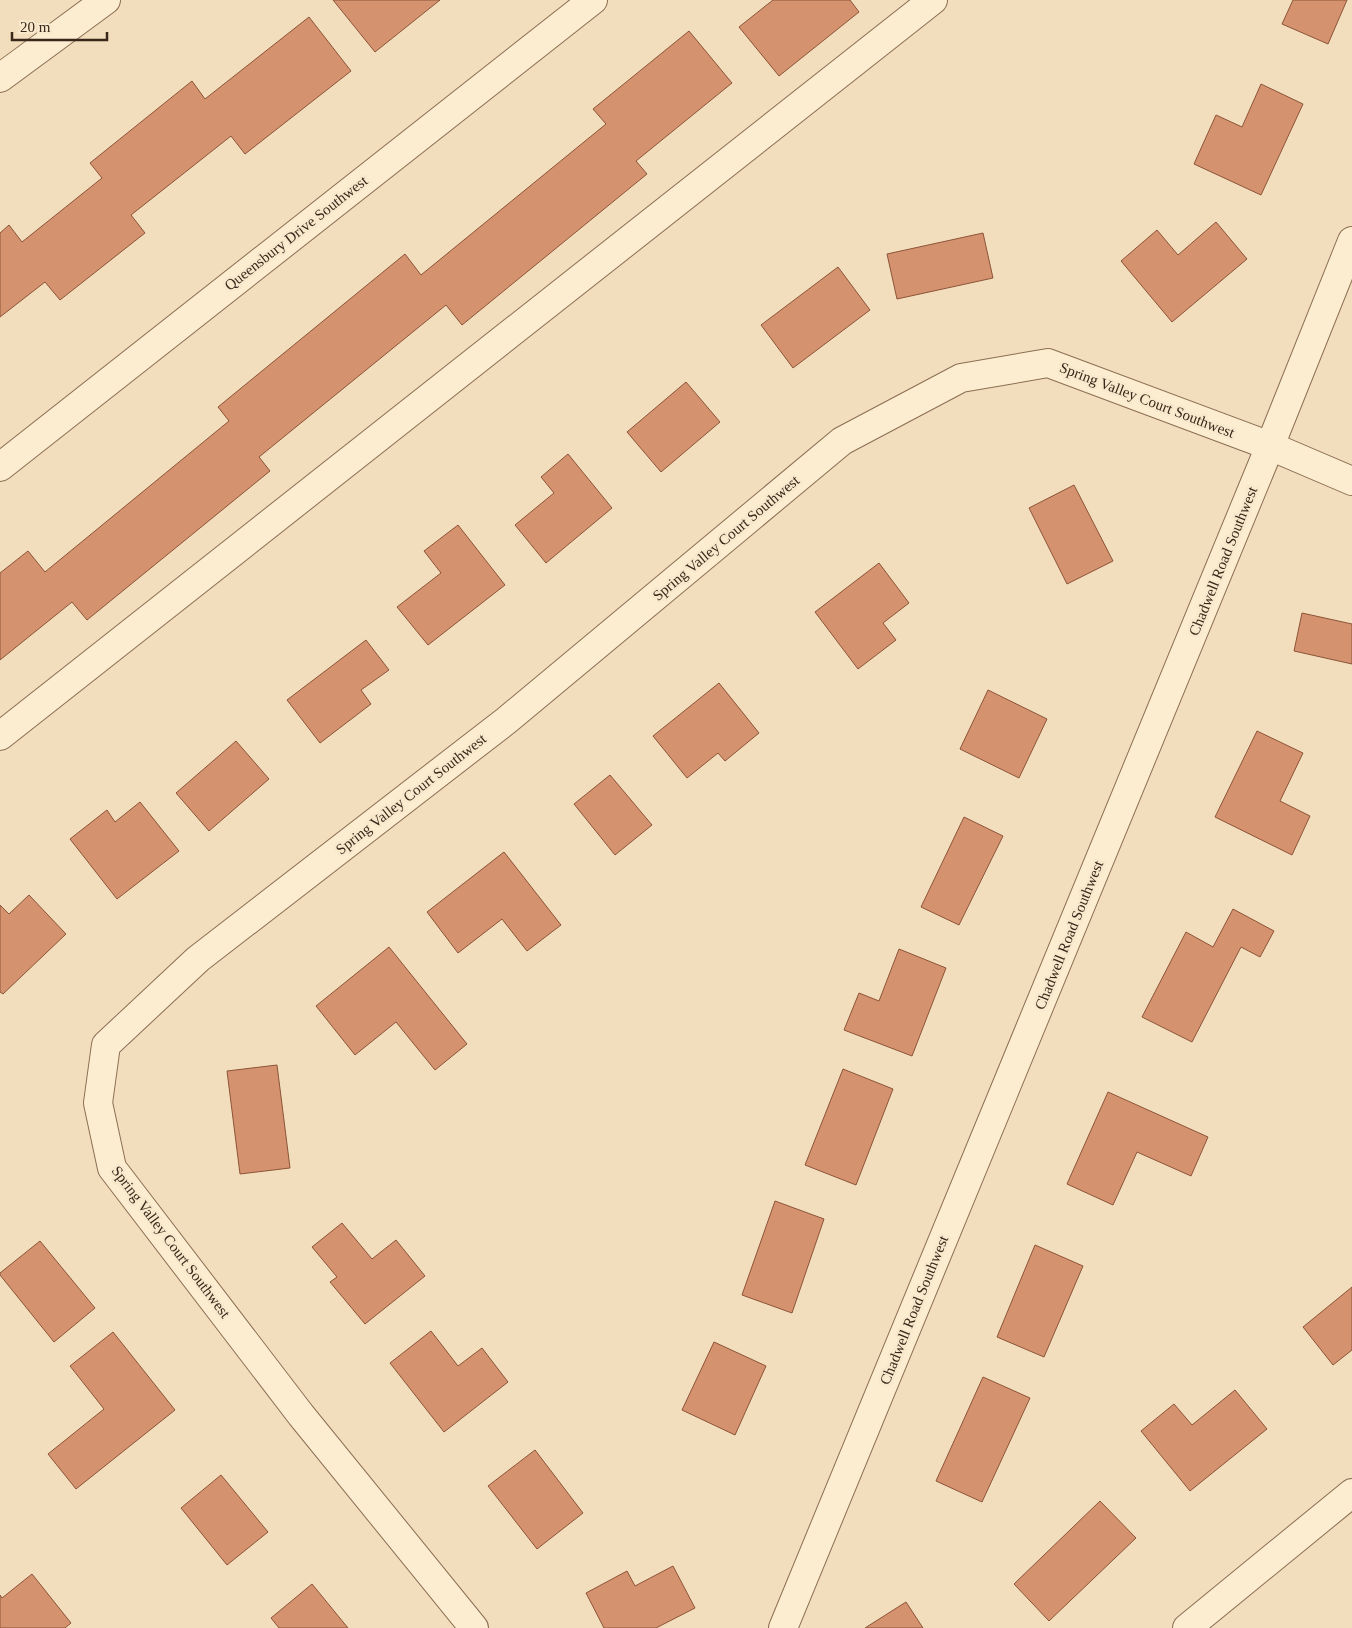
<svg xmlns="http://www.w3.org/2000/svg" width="1352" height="1628" font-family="'Times New Roman',serif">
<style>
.building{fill:#d4926f;stroke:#8c5438}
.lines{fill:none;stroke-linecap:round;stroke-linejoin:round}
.minor-casing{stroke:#8b6e54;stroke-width:30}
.minor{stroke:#fcecd0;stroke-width:28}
.labels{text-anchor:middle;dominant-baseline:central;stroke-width:5;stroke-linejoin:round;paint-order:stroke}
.street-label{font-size:15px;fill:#39271a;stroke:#f8e9cd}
</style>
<rect width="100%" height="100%" fill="#f2debc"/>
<g class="building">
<path d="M 333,0 L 440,0 L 375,52 Z"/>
<path d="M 773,0 L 850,0 L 859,12 L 779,76 L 739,27 Z"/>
<path d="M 1293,0 L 1347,0 L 1328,44 L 1282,24 Z"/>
<path d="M 309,17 L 351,71 L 245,154 L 231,136 L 131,215 L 145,233 L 60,300 L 45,282 L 0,317 L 0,233 L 9,225 L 22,242 L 102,178 L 90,163 L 192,81 L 205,99 Z"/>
<path d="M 689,31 L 732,83 L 636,161 L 647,174 L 462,325 L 446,305 L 259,457 L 270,471 L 87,620 L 72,602 L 0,660 L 0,573 L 28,551 L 45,572 L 229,421 L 218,407 L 405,254 L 421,275 L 606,124 L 593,109 Z"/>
<path d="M 1261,84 L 1303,104 L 1261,195 L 1194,164 L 1216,115 L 1242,127 Z"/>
<path d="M 1216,222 L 1247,259 L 1172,322 L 1121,261 L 1157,230 L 1178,255 Z"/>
<path d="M 983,233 L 993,278 L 897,299 L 887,254 Z"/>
<path d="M 838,267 L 870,310 L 793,368 L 761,325 Z"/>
<path d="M 686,382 L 720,422 L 661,472 L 627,432 Z"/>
<path d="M 568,454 L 612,508 L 546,563 L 515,525 L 554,493 L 541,477 Z"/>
<path d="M 1074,485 L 1113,561 L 1067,584 L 1029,508 Z"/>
<path d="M 458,525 L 505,585 L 428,645 L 397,607 L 441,573 L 424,551 Z"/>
<path d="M 879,563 L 909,603 L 883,623 L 896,640 L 858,669 L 815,612 Z"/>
<path d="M 1302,613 L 1352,624 L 1352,664 L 1294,651 Z"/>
<path d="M 366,640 L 389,670 L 361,690 L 371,704 L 320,743 L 287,700 Z"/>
<path d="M 719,683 L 759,733 L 725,761 L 718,753 L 687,778 L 653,736 Z"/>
<path d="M 988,690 L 1047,719 L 1019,778 L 960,749 Z"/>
<path d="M 1257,731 L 1303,753 L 1280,801 L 1310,816 L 1292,855 L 1215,817 Z"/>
<path d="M 236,741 L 269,779 L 209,831 L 176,793 Z"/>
<path d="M 610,775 L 652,825 L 615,855 L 574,804 Z"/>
<path d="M 140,802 L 179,851 L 117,899 L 70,839 L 107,810 L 115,822 Z"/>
<path d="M 964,817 L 1003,836 L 959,925 L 921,907 Z"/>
<path d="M 504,852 L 561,925 L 527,951 L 502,919 L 458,953 L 427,912 Z"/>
<path d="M 29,895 L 66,934 L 3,994 L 0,992 L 0,905 L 9,914 Z"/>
<path d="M 1233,909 L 1274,931 L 1260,957 L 1241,947 L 1192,1042 L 1142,1017 L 1186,932 L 1213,947 Z"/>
<path d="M 389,947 L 467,1044 L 435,1070 L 396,1022 L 355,1055 L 316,1006 Z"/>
<path d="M 899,949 L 946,968 L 912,1056 L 844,1030 L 859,993 L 879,1001 Z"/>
<path d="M 277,1065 L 290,1168 L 240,1174 L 227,1071 Z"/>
<path d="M 843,1069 L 893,1089 L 856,1185 L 805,1165 Z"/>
<path d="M 1108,1092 L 1208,1137 L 1191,1176 L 1137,1152 L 1113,1205 L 1067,1184 Z"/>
<path d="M 775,1201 L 824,1219 L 792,1313 L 742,1295 Z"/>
<path d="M 342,1223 L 372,1259 L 396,1240 L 425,1276 L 365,1324 L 330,1282 L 337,1277 L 312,1247 Z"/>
<path d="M 40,1241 L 95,1308 L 54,1342 L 0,1275 L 0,1273 Z"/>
<path d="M 1035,1245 L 1083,1266 L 1044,1357 L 997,1337 Z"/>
<path d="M 1352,1287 L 1352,1350 L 1333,1365 L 1303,1327 Z"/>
<path d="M 431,1331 L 458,1366 L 482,1348 L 508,1382 L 444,1432 L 390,1363 Z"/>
<path d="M 113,1332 L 175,1410 L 76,1489 L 48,1454 L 104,1409 L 70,1366 Z"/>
<path d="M 714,1342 L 766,1366 L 735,1435 L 682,1410 Z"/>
<path d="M 983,1377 L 1030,1398 L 982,1502 L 936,1481 Z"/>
<path d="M 1235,1390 L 1267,1429 L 1190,1491 L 1141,1431 L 1174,1404 L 1192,1425 Z"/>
<path d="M 535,1450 L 583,1513 L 537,1549 L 488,1486 Z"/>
<path d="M 221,1475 L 268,1532 L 227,1565 L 181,1508 Z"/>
<path d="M 1100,1501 L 1136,1538 L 1049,1621 L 1014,1584 Z"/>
<path d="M 673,1566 L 695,1608 L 656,1628 L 604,1628 L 586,1593 L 627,1571 L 635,1586 Z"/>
<path d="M 32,1574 L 71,1623 L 65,1628 L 0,1628 L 0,1595 L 2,1598 Z"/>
<path d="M 312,1584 L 348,1628 L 279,1628 L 271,1618 Z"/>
<path d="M 906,1602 L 923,1628 L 865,1628 Z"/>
</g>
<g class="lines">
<defs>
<g id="minor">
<path d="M 0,78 L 106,0"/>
<path d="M 0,467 L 593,0"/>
<path d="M 0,736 L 933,0"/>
<path d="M 474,1628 L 301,1415 L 112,1168 L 98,1103 L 106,1045 L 198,959 L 507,720 L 842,441 L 961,378 L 1048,363 L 1270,446 L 1352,481"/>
<path d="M 783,1628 L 1270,446 L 1352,241"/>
<path d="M 1187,1628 L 1352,1493"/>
</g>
</defs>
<use href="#minor" class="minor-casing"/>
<use href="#minor" class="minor"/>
</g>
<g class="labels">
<g class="street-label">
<text transform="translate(296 233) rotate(-38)">Queensbury Drive Southwest</text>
<text transform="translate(1147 400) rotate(21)">Spring Valley Court Southwest</text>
<text transform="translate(726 538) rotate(-40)">Spring Valley Court Southwest</text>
<text transform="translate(1223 561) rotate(-68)">Chadwell Road Southwest</text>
<text transform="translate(411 794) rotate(-38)">Spring Valley Court Southwest</text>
<text transform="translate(1069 935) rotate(-68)">Chadwell Road Southwest</text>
<text transform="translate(171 1242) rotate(53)">Spring Valley Court Southwest</text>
<text transform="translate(914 1310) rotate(-68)">Chadwell Road Southwest</text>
</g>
</g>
<path d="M12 32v8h95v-8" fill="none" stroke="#39271a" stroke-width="2.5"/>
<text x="20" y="32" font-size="15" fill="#39271a" stroke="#f8e9cd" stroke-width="4" paint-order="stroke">20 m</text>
</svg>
